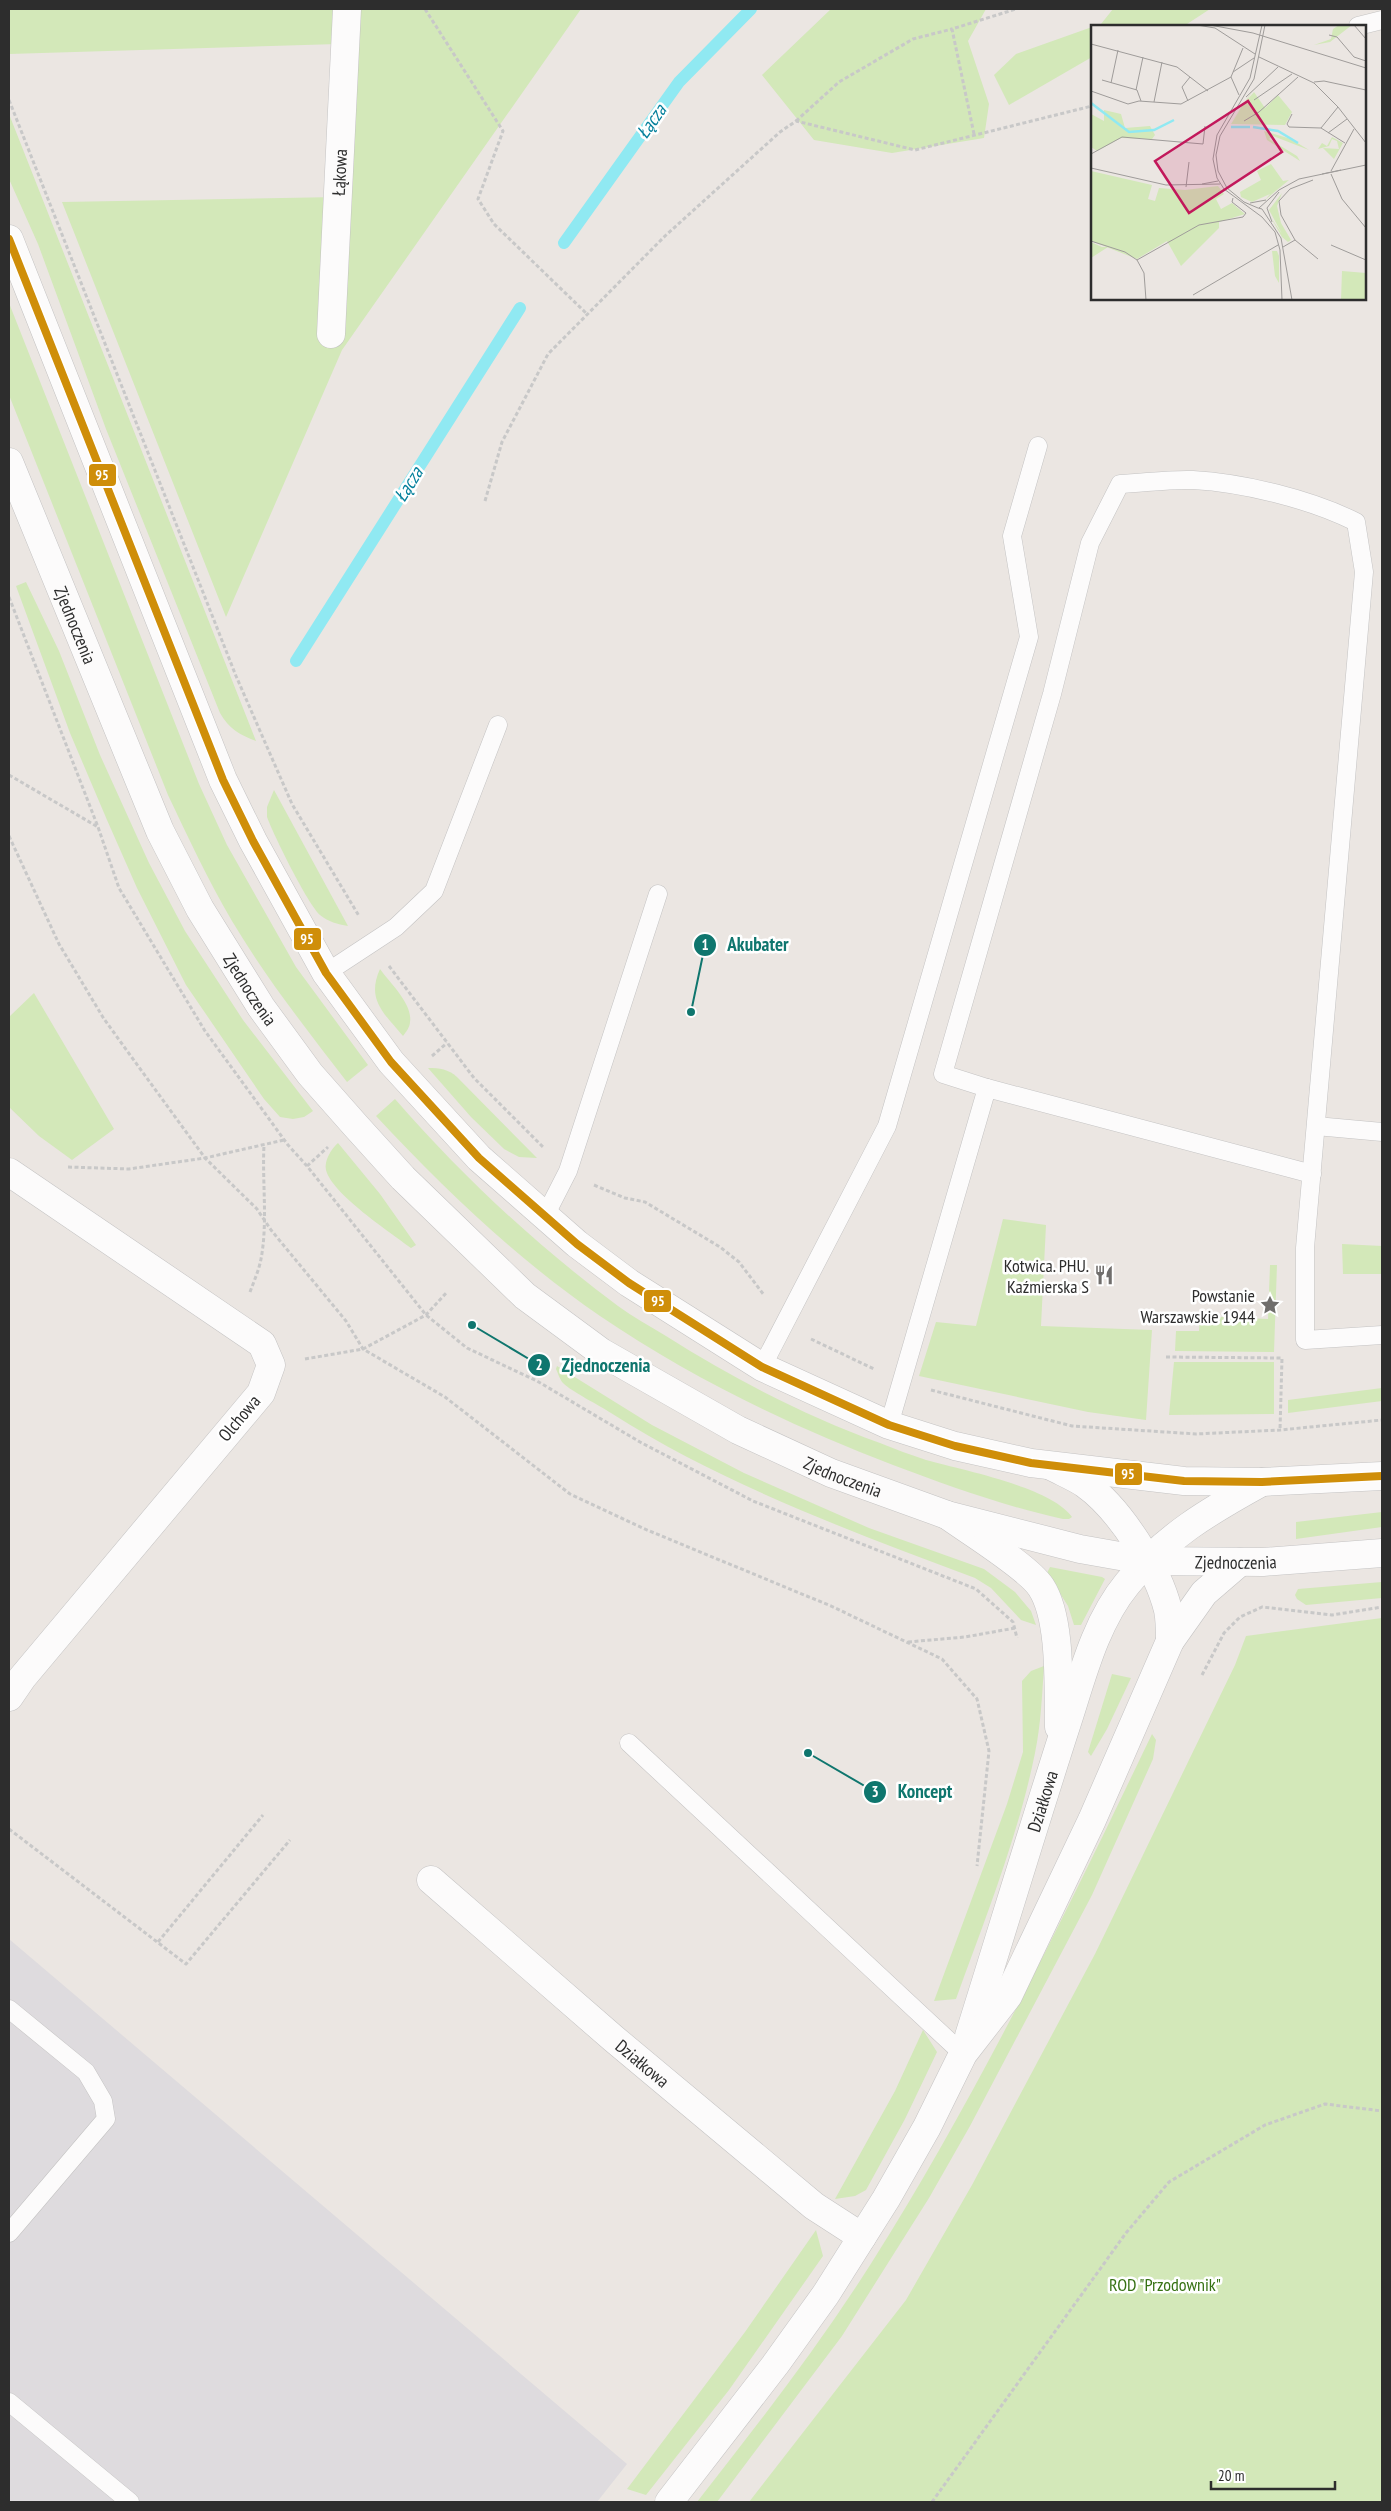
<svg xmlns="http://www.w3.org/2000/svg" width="1391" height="2511" font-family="'PT Sans Narrow',sans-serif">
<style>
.industrial{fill:#dedbde}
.green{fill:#d3e8b9}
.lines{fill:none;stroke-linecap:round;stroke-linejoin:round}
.stream{stroke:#90e9f2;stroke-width:12}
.service-casing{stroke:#c4c3c3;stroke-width:19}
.minor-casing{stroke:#c4c3c3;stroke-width:29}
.tertiary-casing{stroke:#c4c3c3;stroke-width:29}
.secondary-casing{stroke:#c4c3c3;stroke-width:29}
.path{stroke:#c8c8c8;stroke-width:3;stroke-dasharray:4 2.5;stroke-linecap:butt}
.service{stroke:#fcfbfb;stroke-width:18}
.minor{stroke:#fcfbfb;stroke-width:28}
.tertiary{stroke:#fcfbfb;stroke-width:28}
.secondary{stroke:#fcfbfb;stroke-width:28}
.bus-1-casing{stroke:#fff;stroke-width:11}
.bus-1{stroke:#cf8e09;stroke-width:8}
.labels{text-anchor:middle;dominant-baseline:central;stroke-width:5;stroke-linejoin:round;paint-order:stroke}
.street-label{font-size:18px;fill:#2d2d2d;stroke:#fff}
.poi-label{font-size:18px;fill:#2d2d2d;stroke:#fff;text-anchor:end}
.park-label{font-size:18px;fill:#377214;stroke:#fff}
.water-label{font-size:19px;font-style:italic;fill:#04809c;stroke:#fff}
.inset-river{fill:none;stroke:#90e9f2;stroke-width:2.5}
.inset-road{fill:none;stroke:#9f9c9a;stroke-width:1}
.view{fill:#c2185b;fill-opacity:0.15;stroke:#c2185b;stroke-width:2.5}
.inset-edge{fill:none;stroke:#2d2d2d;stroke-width:2.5}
.leader{fill:none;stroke:#0f766e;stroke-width:2}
.callout-dot{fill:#0f766e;stroke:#fff;stroke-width:2}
.mark-label{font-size:15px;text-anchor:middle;font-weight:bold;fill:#fff}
.callout-label{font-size:19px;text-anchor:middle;font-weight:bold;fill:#0f766e;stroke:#fff;stroke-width:5;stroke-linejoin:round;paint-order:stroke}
.line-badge{stroke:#fff;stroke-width:2}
.badge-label{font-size:14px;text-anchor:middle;font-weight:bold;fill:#fff}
</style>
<rect width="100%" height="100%" fill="#ebe6e2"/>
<path class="industrial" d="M 9,1939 L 627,2464 L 597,2502 L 9,2502 Z"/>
<g class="green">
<path d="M 9,9 L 581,9 L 342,350 L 226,617 L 62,202 L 338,197 L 338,44 L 9,54 Z"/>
<path d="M 831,9 L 986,9 L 968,41 L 989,104 L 984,138 L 892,153 L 814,140 L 762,75 Z"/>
<path d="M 1113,9 L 1210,9 L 1184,26 L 1094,26 L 1101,24 Z"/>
<path d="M 1092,27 L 1092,57 L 1009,105 L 994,75 L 1016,54 Z"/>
<path d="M 9,114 L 256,741 C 240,735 229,729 220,713 L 106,429 L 38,244 L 9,179 Z"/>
<path d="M 9,303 L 199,784 L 227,845 L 296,967 L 368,1065 L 347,1082 C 307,1030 266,978 232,921 C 208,880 188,837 168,795 L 9,395 Z"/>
<path d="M 26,582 L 59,651 L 100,755 L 149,863 L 185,931 L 243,1020 L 313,1111 L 304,1117 L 293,1119 L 280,1117 L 264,1099 L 186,985 L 137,888 L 107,820 L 70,733 L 16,586 Z"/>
<path d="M 274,790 L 348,926 C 337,924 329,922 320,915 C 308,905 273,834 267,817 L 267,807 Z"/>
<path d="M 380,969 C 390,983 413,1004 410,1022 C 410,1027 406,1032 403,1036 C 384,1013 366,1000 380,969 Z"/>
<path d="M 34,993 L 114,1129 L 72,1160 L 39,1136 L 9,1107 L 9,1017 Z"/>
<path d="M 428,1068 C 440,1068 448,1069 457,1077 L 537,1158 L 519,1157 L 504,1149 L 471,1117 Z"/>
<path d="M 395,1099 C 462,1176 536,1245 618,1306 C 633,1317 650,1326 666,1336 C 734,1379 805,1416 880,1443 C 895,1449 911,1455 926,1460 C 962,1470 1051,1487 1072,1517 L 1069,1519 L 1063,1519 C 1004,1506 949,1486 893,1465 C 791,1426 691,1378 600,1316 C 517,1259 444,1189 376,1116 Z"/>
<path d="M 338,1143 L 380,1194 L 416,1245 L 411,1248 C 391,1233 332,1194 326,1170 C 324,1161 331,1149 338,1143 Z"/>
<path d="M 1003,1219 L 1046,1225 L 1041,1326 L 1152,1330 L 1146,1420 L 1088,1412 L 919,1376 L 936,1322 L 976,1326 Z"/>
<path d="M 1342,1244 L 1382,1246 L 1382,1274 L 1343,1274 Z"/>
<path d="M 1270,1265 L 1277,1265 L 1274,1352 L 1175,1351 L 1176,1331 L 1199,1331 L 1200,1316 L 1268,1319 Z"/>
<path d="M 1174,1362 L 1274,1362 L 1274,1414 L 1169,1415 Z"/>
<path d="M 557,1366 L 652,1425 L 744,1473 L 869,1528 L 984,1569 L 1015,1592 L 1031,1611 L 1036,1625 L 1021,1620 L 991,1588 L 975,1578 C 850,1531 724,1485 611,1413 C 599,1405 572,1392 563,1383 C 560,1380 558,1373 556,1369 Z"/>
<path d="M 1382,1388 L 1382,1401 L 1288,1413 L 1288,1400 Z"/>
<path d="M 1382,1512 L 1382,1527 L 1296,1539 L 1296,1522 Z"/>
<path d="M 1050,1567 L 1102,1577 L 1105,1579 L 1081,1625 L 1074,1625 L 1068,1606 L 1047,1573 Z"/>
<path d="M 1382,1582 L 1382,1598 L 1306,1605 L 1297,1599 L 1295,1595 L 1298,1589 Z"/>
<path d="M 1382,1618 L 1382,2502 L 749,2502 L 906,2300 L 972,2185 L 1095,1954 L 1235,1665 L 1246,1636 Z"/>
<path d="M 1044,1666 C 1042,1695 1041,1724 1035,1753 C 1018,1837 985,1919 956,1999 L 934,2001 L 1007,1804 L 1023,1752 L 1022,1681 L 1031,1671 Z"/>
<path d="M 1112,1674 L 1131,1678 L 1107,1729 L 1091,1756 L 1088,1752 Z"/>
<path d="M 1152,1734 L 1156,1740 L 1153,1759 L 1092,1895 L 970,2126 L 929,2198 L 842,2336 L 717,2502 L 697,2502 C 758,2424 819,2346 872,2262 C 978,2094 1066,1913 1152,1734 Z"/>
<path d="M 923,2030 L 937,2052 L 905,2119 L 866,2190 L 855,2196 L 835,2199 L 895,2091 Z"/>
<path d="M 816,2230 L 823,2256 L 729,2390 L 646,2495 L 627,2489 L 745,2332 Z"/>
</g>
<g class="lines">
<g class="stream">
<path d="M 564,243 L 679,82 L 751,9"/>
<path d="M 296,661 L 520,308"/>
</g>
<defs>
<g id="service">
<path d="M 1358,26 L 1382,20"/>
<path d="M 326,973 L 396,927 L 434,891 L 498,725"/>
<path d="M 987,1088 L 1312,1174"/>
<path d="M 1316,1126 L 1382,1132"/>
<path d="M 545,1216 L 568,1171 L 658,894"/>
<path d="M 762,1367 L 887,1126 L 1029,637 L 1012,536 L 1038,446"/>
<path d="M 889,1425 L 987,1088 L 943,1074 L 1052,694 L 1090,543 L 1120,484 C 1144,483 1169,479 1193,480 C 1244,483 1310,499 1356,522 L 1364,572 L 1305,1248 L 1305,1340 L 1382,1335"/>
<path d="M 629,1743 L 963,2054"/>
<path d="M 9,2009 L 86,2072 L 103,2101 L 106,2119 L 9,2233"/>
<path d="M 9,2402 L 130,2502"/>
</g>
<g id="minor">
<path id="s1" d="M 331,334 L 347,9"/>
<path d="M 9,1172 L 262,1344 L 271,1365 L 261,1393 L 22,1678 L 9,1697"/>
<path id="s2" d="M 431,1880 L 614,2039 L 814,2206 L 862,2237"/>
</g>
<g id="tertiary">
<path d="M 1051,1466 C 1062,1472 1075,1477 1085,1484 C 1120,1509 1158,1569 1168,1610 C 1170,1620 1170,1631 1170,1641"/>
<path d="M 947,1515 C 969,1531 1028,1567 1041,1587 C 1062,1619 1058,1689 1059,1727"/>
<path id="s3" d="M 969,2036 C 1001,1934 1032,1831 1065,1729 C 1081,1681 1094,1624 1127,1584 C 1163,1538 1211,1510 1262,1482"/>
<path d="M 669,2502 L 775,2365 L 826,2294 L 886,2199 L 927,2127 L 963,2054 L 1008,1996 L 1092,1820 L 1170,1641 L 1204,1593 L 1240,1562"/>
</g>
<g id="secondary">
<path d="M 9,239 L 223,780 L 253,841 L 326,973 L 391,1062 L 479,1158 L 577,1244 L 629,1283 L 762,1367 L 889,1425 L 955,1446 L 1031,1463 L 1184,1481 L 1262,1482 L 1382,1476"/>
<path id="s4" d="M 9,462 L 160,831 L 200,909 L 261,1007 L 310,1074 L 355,1125 L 403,1178 L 525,1296 L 601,1352 L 738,1430 L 831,1473 L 947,1515 L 1080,1549 L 1148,1561 L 1263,1562 L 1382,1553"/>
</g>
</defs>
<use href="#service" class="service-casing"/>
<use href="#minor" class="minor-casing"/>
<use href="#tertiary" class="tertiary-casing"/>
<use href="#secondary" class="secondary-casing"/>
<g class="path">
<path d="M 425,9 L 503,131 L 478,199 L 494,224 L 587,314"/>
<path d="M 9,100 L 236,676 L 292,804 L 359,916"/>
<path d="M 796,121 L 839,82 L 913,39 L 952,29"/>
<path d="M 974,134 L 952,29 L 1016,9"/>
<path d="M 485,501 L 502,442 L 548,354 L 665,236 L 780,132 L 796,121 L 915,150 L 1092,106"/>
<path d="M 9,597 L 98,827 L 119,888 L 205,1031 L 288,1145 L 307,1166 L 426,1315 L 467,1348 L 537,1381 L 640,1442 L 753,1501 L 976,1589 L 1013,1622 L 1017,1638"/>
<path d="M 9,775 L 98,827"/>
<path d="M 9,836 L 59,944 L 104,1019 L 205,1158 L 257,1209 L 271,1230 L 346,1321 L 363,1349 L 445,1397 L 570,1494 L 647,1530 L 831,1606 L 942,1659 L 977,1699 L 989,1751 L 977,1866"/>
<path d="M 389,966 L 474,1078 L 544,1148"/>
<path d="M 432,1056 L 447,1043"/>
<path d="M 307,1166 L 328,1147"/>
<path d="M 68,1167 L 129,1169 L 205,1158 L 284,1140"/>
<path d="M 594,1185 L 625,1198 L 645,1202 L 720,1247 L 739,1262 L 764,1295"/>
<path d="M 250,1292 C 254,1281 259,1270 261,1259 C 268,1222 262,1182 264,1145"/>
<path d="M 811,1339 L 874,1369"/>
<path d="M 1166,1357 L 1282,1358 L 1280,1430"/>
<path d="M 305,1359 L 363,1349 L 426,1315 L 447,1292"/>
<path d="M 931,1390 L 1072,1426 L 1196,1434 L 1280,1430 L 1382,1420"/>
<path d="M 908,1642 L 965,1637 L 1015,1628"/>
<path d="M 1202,1675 L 1224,1633 L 1240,1617 L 1262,1607 L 1332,1615 L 1382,1607"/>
<path d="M 9,1829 L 186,1964 L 290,1840"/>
<path d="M 158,1942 L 263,1815"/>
<path d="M 932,2502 L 1126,2233 L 1169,2182 L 1265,2125 L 1325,2104 L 1382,2111"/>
</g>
<use href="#service" class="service"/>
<use href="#minor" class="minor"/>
<use href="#tertiary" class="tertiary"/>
<use href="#secondary" class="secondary"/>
<defs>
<path id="bus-1" d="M 9,239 L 223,780 L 253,841 L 326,973 L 391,1062 L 479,1158 L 577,1244 L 629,1283 L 762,1367 L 889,1425 L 955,1446 L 1031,1463 L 1184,1481 L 1262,1482 L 1382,1476"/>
</defs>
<use href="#bus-1" class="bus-1-casing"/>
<use href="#bus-1" class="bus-1"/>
</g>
<defs>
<symbol id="restaurant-bare" viewBox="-9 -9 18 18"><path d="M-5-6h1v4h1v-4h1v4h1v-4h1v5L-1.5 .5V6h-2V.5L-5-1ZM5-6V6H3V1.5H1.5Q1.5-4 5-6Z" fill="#706e6c" stroke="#fff" stroke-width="2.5" paint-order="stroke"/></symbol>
<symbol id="sight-bare" viewBox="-9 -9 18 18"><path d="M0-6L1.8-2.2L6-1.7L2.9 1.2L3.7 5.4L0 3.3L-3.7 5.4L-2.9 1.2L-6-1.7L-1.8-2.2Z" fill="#706e6c" stroke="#fff" stroke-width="2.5" paint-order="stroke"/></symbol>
</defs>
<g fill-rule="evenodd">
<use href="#restaurant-bare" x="1090" y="1261" width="28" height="28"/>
<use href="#sight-bare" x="1256" y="1291" width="28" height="28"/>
</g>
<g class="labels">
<g class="street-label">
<text stroke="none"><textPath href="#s1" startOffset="162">Łąkowa</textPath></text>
<text stroke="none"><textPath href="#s4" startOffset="176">Zjednoczenia</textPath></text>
<text stroke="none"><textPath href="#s4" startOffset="581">Zjednoczenia</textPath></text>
<text transform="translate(239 1418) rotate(-50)">Olchowa</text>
<text stroke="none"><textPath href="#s4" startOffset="1361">Zjednoczenia</textPath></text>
<text stroke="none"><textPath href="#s4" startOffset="1766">Zjednoczenia</textPath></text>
<text stroke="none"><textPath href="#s3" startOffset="246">Działkowa</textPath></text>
<text stroke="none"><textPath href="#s2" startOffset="280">Działkowa</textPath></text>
</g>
<g class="poi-label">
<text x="1089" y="1265">Kotwica. PHU.<tspan x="1089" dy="21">Kaźmierska S</tspan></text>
<text x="1255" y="1295">Powstanie<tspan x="1255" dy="21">Warszawskie 1944</tspan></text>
</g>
<g class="park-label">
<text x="1165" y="2284">ROD "Przodownik"</text>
</g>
<g class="water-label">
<text transform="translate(651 121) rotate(-55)">Łącza</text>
<text transform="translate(408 484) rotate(-58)">Łącza</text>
</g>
</g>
<g transform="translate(1091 25)">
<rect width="275" height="275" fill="#ebe6e2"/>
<path d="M 248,0 L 261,0 L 239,17 L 223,20 L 240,14 L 242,4 ZM 162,65 L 156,75 L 163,67 L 174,83 L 187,70 L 201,87 L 194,100 L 140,99 L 150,83 L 136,103 ZM 13,85 L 30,89 L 34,103 L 59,101 L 64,110 L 61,114 L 30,113 L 6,126 L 0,122 L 0,89 L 13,96 ZM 173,106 L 200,114 L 218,125 L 182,111 L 178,114 L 206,131 L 209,136 L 176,115 ZM 241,112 L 252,118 L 243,134 L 232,123 L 248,124 L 246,116 L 241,114 L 238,121 L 227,124 L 231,118 L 236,121 ZM 180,139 L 192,156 L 198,155 L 174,175 L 179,169 L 161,177 L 150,172 L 149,167 L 170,155 L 166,146 ZM 0,146 L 61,160 L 57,174 L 64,176 L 68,163 L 94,165 L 127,161 L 133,169 L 125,174 L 130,184 L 141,178 L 154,189 L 128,197 L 128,203 L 90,241 L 76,216 L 46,234 L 0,216 ZM 191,168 L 186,181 L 190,198 L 200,215 L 197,217 L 191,212 L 179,191 L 191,209 L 178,185 ZM 0,217 L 11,222 L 17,222 L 0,233 ZM 181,226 L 186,226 L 188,231 L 188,258 L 184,251 ZM 251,246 L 275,248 L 275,275 L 250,275 Z" fill="#d3e8b9"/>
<path class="inset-river" d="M 0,78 L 38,107 L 63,105 L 83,95M 140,102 L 159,102M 162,102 L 187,106 L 207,118"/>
<path class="inset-road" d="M 106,0 L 124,3 L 164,29M 119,0 L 162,8 L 275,43M 171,0 L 159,53 L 126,110 L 122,134 L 126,153 L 133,164 L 171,192 L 184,207 L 189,225 L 191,275M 263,0 L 275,14M 238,10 L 246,12 L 263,32 L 275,36M 0,19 L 86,42 L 117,66M 168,32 L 223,58 L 247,82 L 275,118M 142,47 L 163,33M 11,55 L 46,65 L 50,76M 223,57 L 233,56 L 275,65M 20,58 L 27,25M 45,65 L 52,32M 0,66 L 37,79 L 48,76 L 90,79 L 140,52M 148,70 L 140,52 L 152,23M 155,72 L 187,42M 163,75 L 201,49M 97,76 L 91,62 L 99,52M 63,77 L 71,37M 201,89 L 196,99 L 198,102 L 230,103 L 254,118M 153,96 L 168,87 L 207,52M 230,103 L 247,82M 237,108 L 256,94M 0,129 L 31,112 L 112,119 L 114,101M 0,143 L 75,160 L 129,159M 240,146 L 263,104M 231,149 L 250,145M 240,149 L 251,174 L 275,203M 111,159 L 127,156M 95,162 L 98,137M 159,178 L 175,175M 167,183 L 153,177 L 136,163 L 127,146 L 125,130 L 129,111 L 163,54 L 174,0M 167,183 L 171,184 L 190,213 L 201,275M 168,183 L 188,165 L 208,154 L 275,140M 181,197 L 176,183 L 188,167M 204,215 L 227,234M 0,216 L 34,227 L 46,235 L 53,248 L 55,275M 240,220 L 275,235M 192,222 L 204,215 L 190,190 L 188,176 L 199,164 L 222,155M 46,235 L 108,200 L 152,192 L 155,188 L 141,177 L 142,173M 102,270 L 187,220"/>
<path class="view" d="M 157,76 L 191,127 L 98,188 L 64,136 Z"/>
<rect width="275" height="275" class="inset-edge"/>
</g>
<path class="leader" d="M691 1012L705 945M472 1325L539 1365M808 1753L875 1792"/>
<g class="callout-dot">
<circle cx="691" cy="1012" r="5"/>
<circle cx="472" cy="1325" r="5"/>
<circle cx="808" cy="1753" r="5"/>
<circle cx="705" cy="945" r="12"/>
<circle cx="539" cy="1365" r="12"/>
<circle cx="875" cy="1792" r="12"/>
</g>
<g class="mark-label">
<text x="705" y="950">1</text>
<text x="539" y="1370">2</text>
<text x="875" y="1797">3</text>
</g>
<g class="callout-label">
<text x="758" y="951">Akubater</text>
<text x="606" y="1372">Zjednoczenia</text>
<text x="925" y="1798">Koncept</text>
</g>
<g class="line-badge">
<rect x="88" y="463" width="29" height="24" rx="5" fill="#cf8e09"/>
<rect x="293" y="927" width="29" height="24" rx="5" fill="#cf8e09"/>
<rect x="643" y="1289" width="29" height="24" rx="5" fill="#cf8e09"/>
<rect x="1114" y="1462" width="29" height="24" rx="5" fill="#cf8e09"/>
</g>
<g class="badge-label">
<text x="102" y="480">95</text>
<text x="307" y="944">95</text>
<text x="658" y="1306">95</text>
<text x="1128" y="1479">95</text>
</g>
<rect width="1391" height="2511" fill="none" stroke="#2d2d2d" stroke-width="20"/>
<path d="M1211 2481v8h124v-8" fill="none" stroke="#2d2d2d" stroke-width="2.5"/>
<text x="1218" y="2481" font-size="15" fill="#2d2d2d" stroke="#ffffff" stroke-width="4" paint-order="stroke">20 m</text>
</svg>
